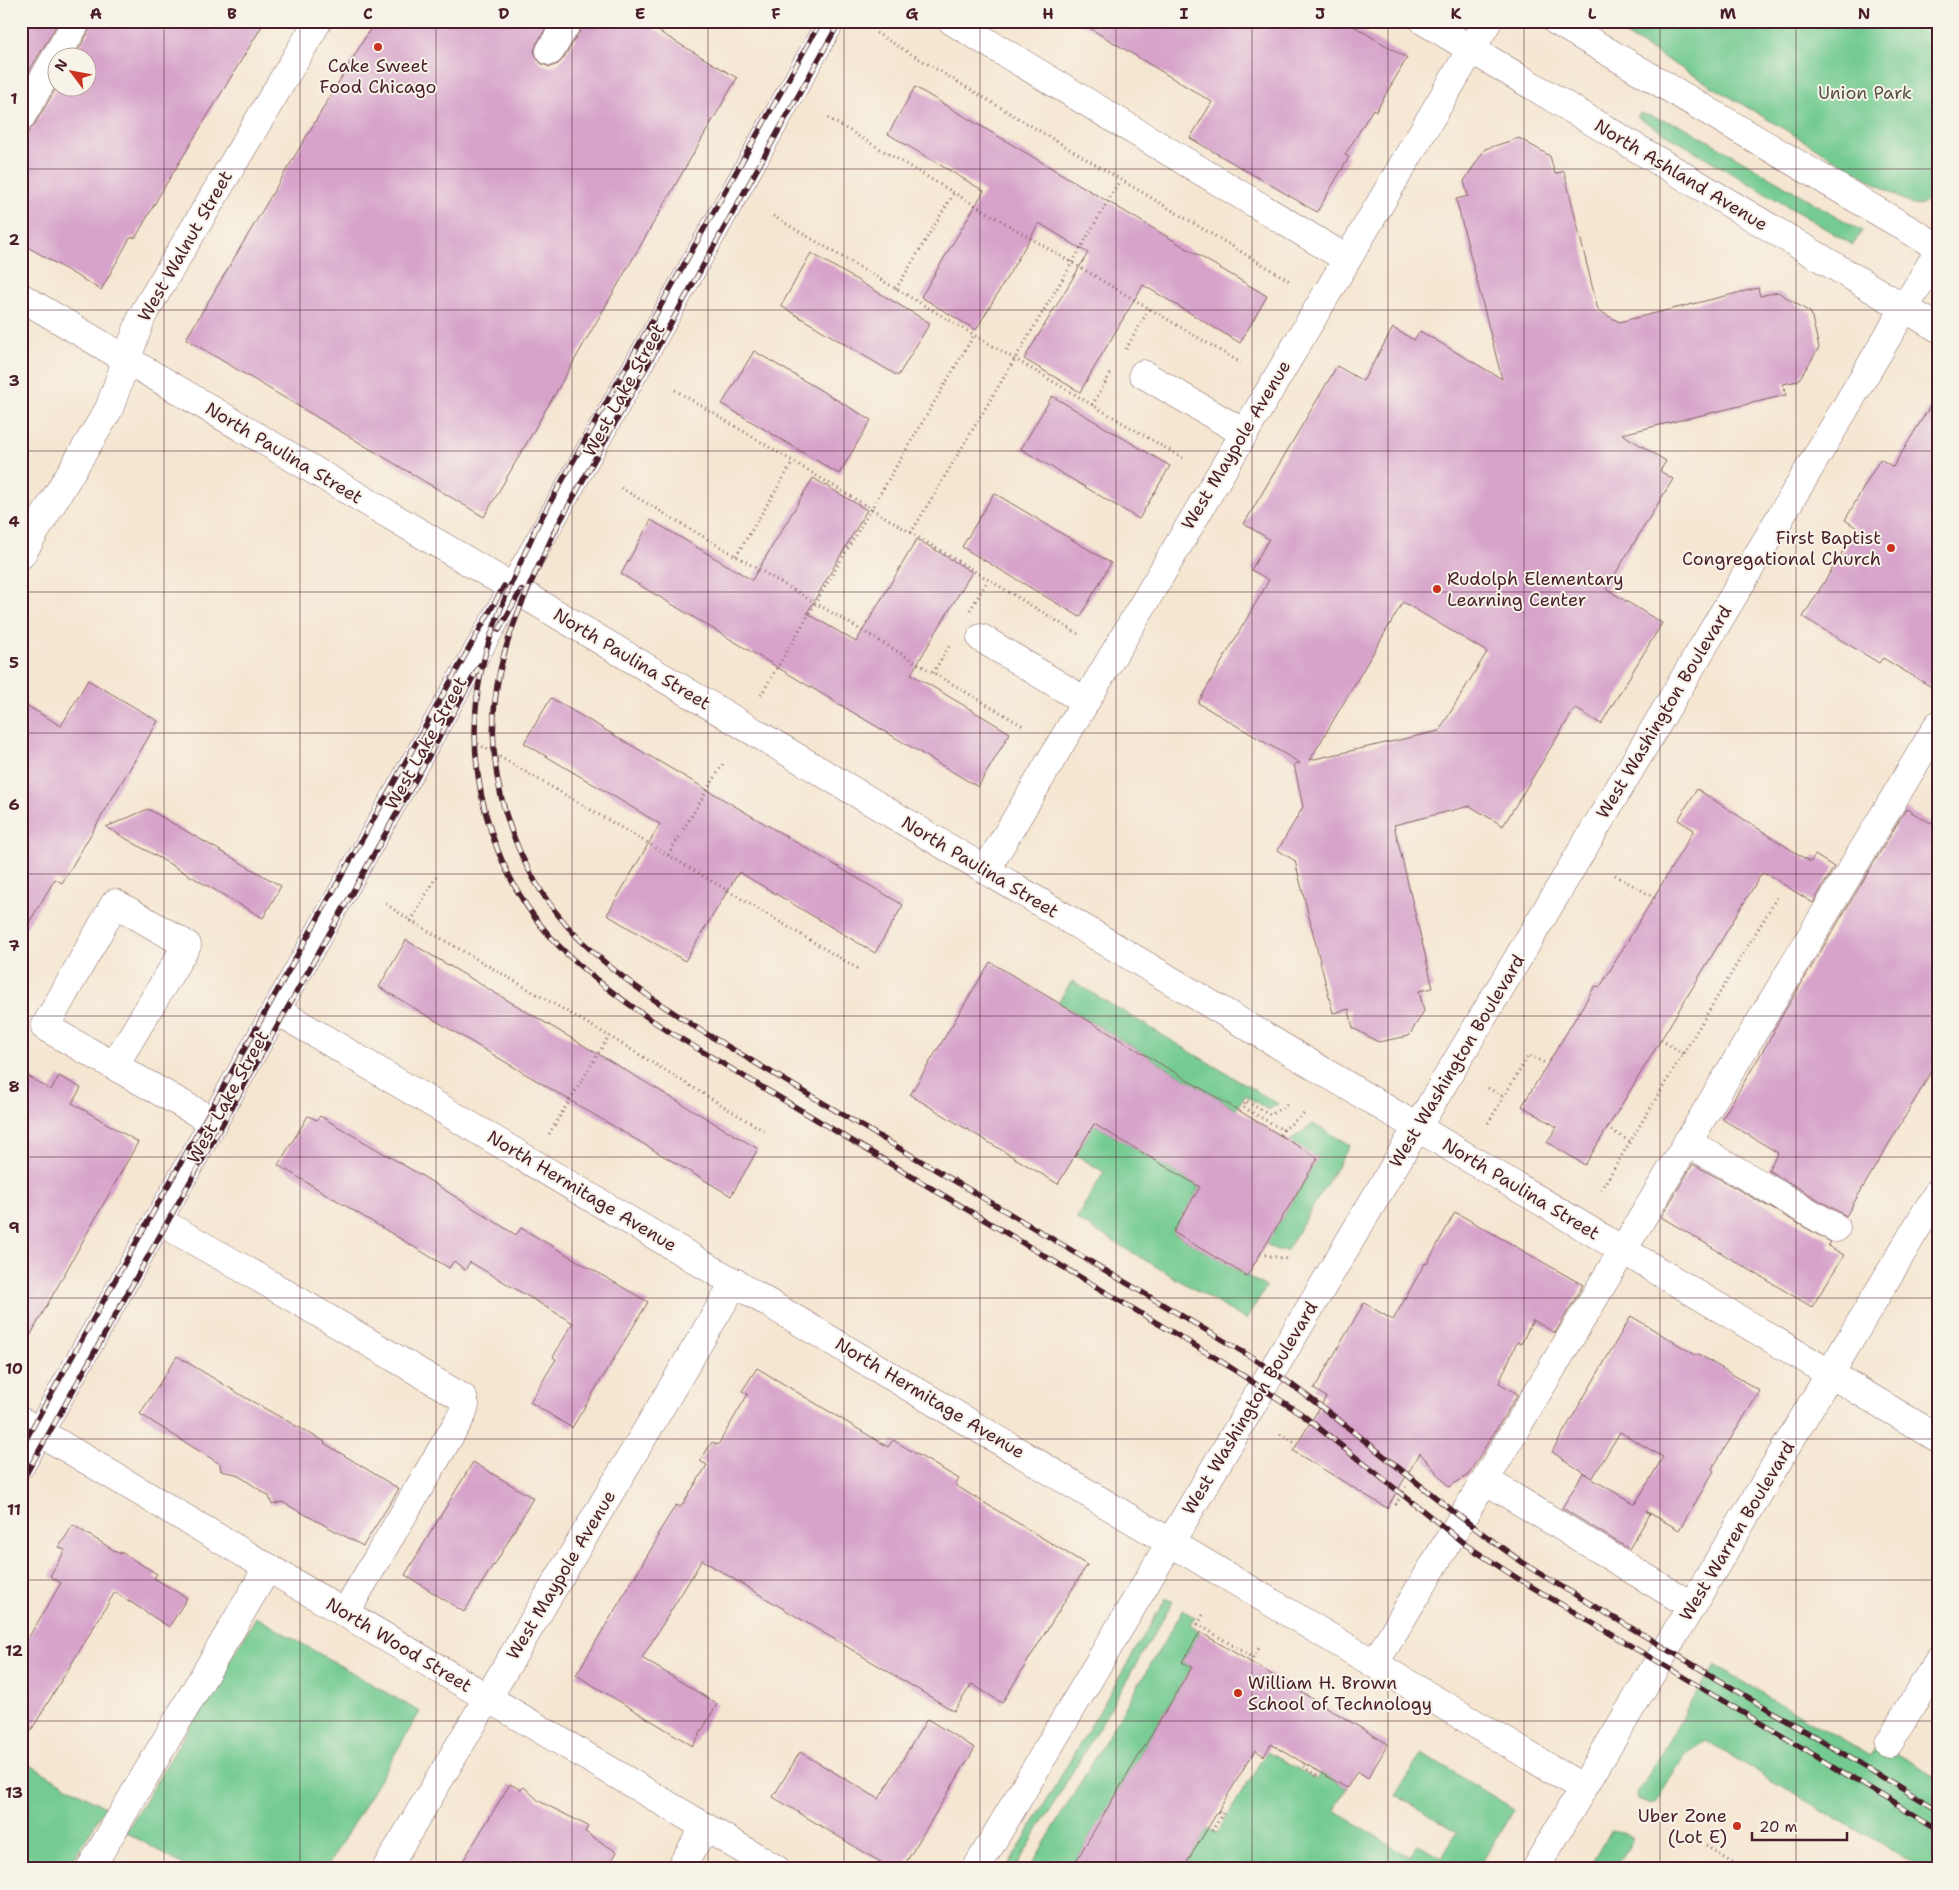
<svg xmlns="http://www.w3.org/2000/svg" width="1959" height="1890" font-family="'Shantell Sans',sans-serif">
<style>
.green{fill:#73cb91;stroke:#5e755e}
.building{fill:#d7a3cb;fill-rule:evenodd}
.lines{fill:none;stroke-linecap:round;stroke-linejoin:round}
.minor-casing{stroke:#866565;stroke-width:29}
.major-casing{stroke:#866565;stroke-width:29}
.path{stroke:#866565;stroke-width:3;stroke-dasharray:1 4;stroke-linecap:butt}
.minor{stroke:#fff;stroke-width:28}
.major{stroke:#fff;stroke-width:28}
.rail-casing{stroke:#4a1f2b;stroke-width:5.5}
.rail{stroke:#f7f3e8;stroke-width:4;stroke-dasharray:11;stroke-linecap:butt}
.grid{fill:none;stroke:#4a1f2b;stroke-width:1;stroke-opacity:0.55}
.poi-dot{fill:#c8321e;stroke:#f7f3e8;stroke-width:2}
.labels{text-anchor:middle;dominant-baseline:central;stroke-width:4;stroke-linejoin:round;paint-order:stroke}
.poi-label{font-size:18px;fill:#4a1f2b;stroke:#f7f3e8;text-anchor:end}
.park-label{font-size:18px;fill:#56534a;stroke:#f7f3e8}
.street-label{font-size:18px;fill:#4a1f2b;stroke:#f7f3e8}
.neatline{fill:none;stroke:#4a1f2b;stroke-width:2}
.grid-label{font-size:16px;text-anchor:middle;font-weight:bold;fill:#4a1f2b}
</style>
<rect width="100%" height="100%" fill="#f7f3e8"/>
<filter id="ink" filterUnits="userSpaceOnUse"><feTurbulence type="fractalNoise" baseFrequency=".02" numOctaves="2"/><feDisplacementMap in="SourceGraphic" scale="10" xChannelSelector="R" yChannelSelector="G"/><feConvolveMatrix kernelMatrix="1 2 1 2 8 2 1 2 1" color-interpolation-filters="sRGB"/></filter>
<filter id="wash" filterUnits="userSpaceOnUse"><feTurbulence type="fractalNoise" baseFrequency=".0096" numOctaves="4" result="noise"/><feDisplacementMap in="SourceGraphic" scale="20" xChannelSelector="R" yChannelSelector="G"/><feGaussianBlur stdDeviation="1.12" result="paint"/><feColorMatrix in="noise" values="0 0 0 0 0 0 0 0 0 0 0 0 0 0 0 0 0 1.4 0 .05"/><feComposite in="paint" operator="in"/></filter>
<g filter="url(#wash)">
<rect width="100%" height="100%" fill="#f5e6d1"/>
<g class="green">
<path d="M 1602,21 L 1938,21 L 1938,183 C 1931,195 1927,207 1912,205 Z"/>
<path d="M 1640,113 L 1683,126 L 1862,231 L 1853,245 L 1637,117 Z"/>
<path d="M 1072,981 L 1278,1104 L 1268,1110 L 1245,1095 L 1236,1109 L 1058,1002 Z"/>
<path d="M 1094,1124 L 1200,1187 L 1173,1232 L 1266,1287 L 1246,1320 L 1076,1219 L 1104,1172 L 1076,1155 Z"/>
<path d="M 1313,1124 L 1350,1145 L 1287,1250 L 1276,1250 L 1266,1244 L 1318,1158 L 1289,1141 Z"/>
<path d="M 1166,1598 L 1173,1602 L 1015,1869 L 1006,1869 Z"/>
<path d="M 1183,1610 L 1195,1618 L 1191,1625 L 1200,1632 L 1182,1662 L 1192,1667 L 1071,1869 L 1029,1869 Z"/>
<path d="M 256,1617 L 420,1712 L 326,1869 L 190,1869 L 126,1832 Z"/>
<path d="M 1714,1665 L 1870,1756 L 1878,1743 L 1938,1779 L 1938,1869 L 1922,1869 L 1706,1741 L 1685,1755 L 1656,1802 L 1650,1804 L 1638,1799 L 1637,1793 Z"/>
<path d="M 1267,1751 L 1317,1780 L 1321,1773 L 1347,1788 L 1334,1810 L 1409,1857 L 1417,1844 L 1441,1858 L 1457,1832 L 1396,1795 L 1422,1753 L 1514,1809 L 1478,1869 L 1183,1869 L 1207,1828 L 1217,1833 Z"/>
<path d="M 21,1760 L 105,1807 L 68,1869 L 21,1869 Z"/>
<path d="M 1612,1830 C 1621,1832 1629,1832 1632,1841 L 1615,1869 L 1589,1869 Z"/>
</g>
<g id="blocks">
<g class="building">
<path d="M 21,21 L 59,21 L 27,75 L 21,71 Z"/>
<path d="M 93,21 L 265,21 L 159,196 L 136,237 L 130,238 L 101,290 L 21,243 L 21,143 L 29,131 L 34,125 L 58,85 L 58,88 L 88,88 L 88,58 L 74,58 L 90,29 Z"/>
<path d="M 375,21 L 550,21 L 537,43 L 534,51 L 537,59 L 542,64 L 550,67 L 558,64 L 563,59 L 581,29 L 584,21 L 641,21 L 737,78 L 484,517 L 186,339 Z"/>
<path d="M 1078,21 L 1345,21 L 1407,58 L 1376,111 L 1373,109 L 1345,155 L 1349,157 L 1317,212 L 1190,138 L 1212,102 Z"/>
<path d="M 915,87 L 1267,296 L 1240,343 L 1143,285 L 1080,392 L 1024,359 L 1088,253 L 1039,223 L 976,330 L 921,297 L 984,191 L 888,134 Z"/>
<path d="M 1519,138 L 1550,156 L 1555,174 L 1564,171 L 1598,310 L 1619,322 L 1758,288 L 1760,296 L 1778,292 L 1811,313 L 1819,348 L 1798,381 L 1783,384 L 1786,395 L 1622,434 L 1666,461 L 1660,471 L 1673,479 L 1606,589 L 1662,623 L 1601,724 L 1575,708 L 1503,826 L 1470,806 L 1394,825 L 1433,988 L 1419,991 L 1424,1011 L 1409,1036 L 1378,1042 L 1353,1028 L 1349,1009 L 1333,1013 L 1295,861 L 1278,850 L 1303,807 L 1294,764 L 1300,763 L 1198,703 L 1269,580 L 1251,570 L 1269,539 L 1244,524 L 1337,366 L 1363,381 L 1393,328 L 1414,340 L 1420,331 L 1502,379 L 1456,199 L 1468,196 L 1464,181 L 1485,149 ZM 1403,602 L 1487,652 L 1439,731 L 1310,760 Z"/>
<path d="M 811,253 L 930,323 L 898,376 L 781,306 Z"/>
<path d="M 754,351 L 871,420 L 839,474 L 722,404 Z"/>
<path d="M 1938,393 L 1938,691 L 1883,658 L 1879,663 L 1803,617 L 1857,528 L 1845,520 L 1880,459 L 1893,467 Z"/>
<path d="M 1052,396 L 1170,466 L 1139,519 L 1021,449 Z"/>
<path d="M 813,478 L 867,510 L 807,613 L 856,642 L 917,539 L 972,572 L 911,674 L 1010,733 L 978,787 L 621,574 L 651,520 L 752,580 Z"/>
<path d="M 994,493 L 1111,563 L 1080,617 L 962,547 Z"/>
<path d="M 88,680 L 158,721 L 62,883 L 55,879 L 21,936 L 21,702 L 61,726 Z"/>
<path d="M 551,698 L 903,905 L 875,953 L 739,872 L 685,961 L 607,915 L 660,824 L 524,743 Z"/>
<path d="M 1697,789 L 1810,862 L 1815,855 L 1834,867 L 1813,903 L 1767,874 L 1766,875 L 1762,873 L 1585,1165 L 1547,1142 L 1557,1127 L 1522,1106 L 1595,986 L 1600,987 L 1694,830 L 1678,820 Z"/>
<path d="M 148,809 L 281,886 L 263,918 L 106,827 Z"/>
<path d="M 1906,809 L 1938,827 L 1938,1061 L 1846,1216 L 1768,1170 L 1778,1153 L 1722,1119 L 1774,1032 L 1773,1031 Z"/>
<path d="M 406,940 L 758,1149 L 731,1196 L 379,987 Z"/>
<path d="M 990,962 L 1318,1158 L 1247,1276 L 1173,1232 L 1200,1187 L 1094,1124 L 1058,1184 L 910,1095 Z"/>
<path d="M 21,1072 L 51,1090 L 59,1076 L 81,1088 L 72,1103 L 138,1142 L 21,1352 Z"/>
<path d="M 308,1116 L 317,1120 L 320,1116 L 424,1177 L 516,1235 L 521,1228 L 648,1302 L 572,1428 L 530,1402 L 556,1359 L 553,1357 L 573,1323 L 470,1262 L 465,1270 L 454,1261 L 449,1268 L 278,1165 Z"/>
<path d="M 1693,1164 L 1831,1242 L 1828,1246 L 1844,1255 L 1812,1307 L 1661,1217 Z"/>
<path d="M 1455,1212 L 1583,1285 L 1555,1333 L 1533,1320 L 1521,1344 L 1517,1342 L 1499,1383 L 1518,1394 L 1468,1475 L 1449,1487 L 1420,1453 L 1387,1508 L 1293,1451 L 1326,1397 L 1314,1389 L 1364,1303 L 1393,1320 L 1425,1263 L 1427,1264 Z"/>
<path d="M 1631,1316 L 1697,1356 L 1698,1354 L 1760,1391 L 1712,1469 L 1714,1471 L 1679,1530 L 1646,1511 L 1650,1514 L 1629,1549 L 1562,1508 L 1583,1473 L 1592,1478 L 1552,1452 ZM 1620,1432 L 1663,1457 L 1635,1504 L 1592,1479 Z"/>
<path d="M 177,1356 L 246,1398 L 325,1442 L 324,1443 L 399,1489 L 363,1546 L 282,1502 L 272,1505 L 269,1496 L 236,1474 L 221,1471 L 220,1464 L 140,1414 Z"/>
<path d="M 757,1368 L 888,1447 L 893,1440 L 959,1479 L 955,1485 L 1087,1565 L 1002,1703 L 972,1684 L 954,1711 L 702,1560 L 642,1658 L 717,1704 L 693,1746 L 576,1675 L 659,1536 L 657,1535 L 676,1505 L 681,1507 L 707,1465 L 700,1461 L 712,1442 L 718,1445 L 748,1394 L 742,1391 Z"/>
<path d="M 473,1462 L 533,1498 L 494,1566 L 493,1565 L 464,1612 L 405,1575 Z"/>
<path d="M 73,1525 L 120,1554 L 121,1552 L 157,1574 L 154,1578 L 187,1598 L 169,1627 L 115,1592 L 21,1747 L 21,1650 L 61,1583 L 50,1576 L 65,1550 L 59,1547 Z"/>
<path d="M 1200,1632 L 1388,1744 L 1368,1778 L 1357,1771 L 1347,1788 L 1271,1744 L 1264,1756 L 1255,1750 L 1183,1869 L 1071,1869 L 1192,1667 L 1182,1662 Z"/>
<path d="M 927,1719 L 975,1748 L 902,1869 L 892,1869 L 773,1797 L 800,1752 L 879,1799 Z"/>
<path d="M 510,1784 L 521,1790 L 524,1787 L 539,1801 L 588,1826 L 585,1832 L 617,1852 L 607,1869 L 458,1869 Z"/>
</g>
</g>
</g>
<g filter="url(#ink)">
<use href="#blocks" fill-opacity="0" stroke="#866565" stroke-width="1"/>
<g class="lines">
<defs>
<g id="minor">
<path d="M 952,21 L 1347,259"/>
<path d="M 550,51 L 568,21"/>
<path d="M 21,117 L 77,21"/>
<path d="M 21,297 L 513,588 L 1938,1438"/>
<path d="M 1143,374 L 1244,433"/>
<path d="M 21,555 L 109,409 L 142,316 L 318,21"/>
<path d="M 981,638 L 1085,701"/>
<path d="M 986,870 L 1488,21"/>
<path d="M 276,1010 L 1583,1788"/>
<path d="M 114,1066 L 187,945 L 115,903 L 45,1027 L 214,1122"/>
<path d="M 1687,1142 L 1836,1228"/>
<path d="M 159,1221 L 251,1273 L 463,1398 L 465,1405 L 462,1415 L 345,1613"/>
<path d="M 21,1421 L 776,1869"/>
<path d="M 1485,1480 L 1692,1606"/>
<path d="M 1375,1663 L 1938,725"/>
<path d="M 1889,1743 L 1938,1660"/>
<path d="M 90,1869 L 268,1567"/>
<path d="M 386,1869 L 735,1282"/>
<path d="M 680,1869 L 705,1827"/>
<path d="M 976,1869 L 1938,252"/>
<path d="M 1535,1869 L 1938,1192"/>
</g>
<g id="major">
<path d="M 1424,21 L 1938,328"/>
<path d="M 1556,21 L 1938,247"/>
<path d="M 21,1465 L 831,21"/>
</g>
</defs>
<use href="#minor" class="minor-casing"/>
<use href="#major" class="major-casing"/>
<g class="path">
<path d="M 876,33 L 1290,281"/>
<path d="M 828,118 L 1241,363"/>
<path d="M 773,216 L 1184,459"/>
<path d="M 896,289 L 954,193"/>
<path d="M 1126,349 L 1149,309"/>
<path d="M 675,390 L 1080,635"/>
<path d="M 1092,405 L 1112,371"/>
<path d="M 621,488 L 1025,727"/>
<path d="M 911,533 L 1072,263 L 1120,180"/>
<path d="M 736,556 L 793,462"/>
<path d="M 970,610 L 988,580"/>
<path d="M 933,673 L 951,643"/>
<path d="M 761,695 L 974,335"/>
<path d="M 478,744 L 668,855 L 860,970"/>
<path d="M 668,855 L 724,762"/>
<path d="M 1615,875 L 1655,898"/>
<path d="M 386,904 L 411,921 L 609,1036"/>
<path d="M 411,921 L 436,877"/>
<path d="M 1661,1040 L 1684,1054"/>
<path d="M 1488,1088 L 1504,1097"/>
<path d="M 1488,1123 L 1529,1055 L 1547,1064"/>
<path d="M 1607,1128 L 1631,1142"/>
<path d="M 1283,1130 L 1304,1114"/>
<path d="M 549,1134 L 609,1036 L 764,1131"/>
<path d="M 1280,1135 L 1283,1130 L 1243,1107 L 1246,1101 L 1270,1115 L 1288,1104"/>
<path d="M 1601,1190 L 1778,896"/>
<path d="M 1260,1254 L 1287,1259"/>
<path d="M 1280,1434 L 1297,1444"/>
<path d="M 1391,1501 L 1396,1504 L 1406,1487"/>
<path d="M 1203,1615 L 1198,1624 L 1253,1658 L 1251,1662"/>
<path d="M 1253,1658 L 1259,1648"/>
<path d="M 1304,1763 L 1302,1766 L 1319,1777"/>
<path d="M 1212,1831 L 1223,1813 L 1218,1811"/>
<path d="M 1706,1846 L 1744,1869"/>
</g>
<use href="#minor" class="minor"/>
<use href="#major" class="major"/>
<defs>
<g id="rail">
<path d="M 537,526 C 514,578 486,632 478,689 C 465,785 497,888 568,955 C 599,984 633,1008 668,1031 L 1219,1360 L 1300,1413 L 1466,1545 L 1517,1578 L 1938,1829"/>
<path d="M 557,527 C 533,578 506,630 497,686 C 481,784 520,887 593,952 C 626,982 663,1006 700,1030 L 1253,1358 C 1352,1423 1438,1507 1537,1572 L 1938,1810"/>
<path d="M 534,531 L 821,21"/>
<path d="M 554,532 L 840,21"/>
<path d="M 499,630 L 521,590"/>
<path d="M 21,1448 L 504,586"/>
<path d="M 21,1483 L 480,665"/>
</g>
</defs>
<use href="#rail" class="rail-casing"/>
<use href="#rail" class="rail"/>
</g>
</g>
<path class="grid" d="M 164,21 L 164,1869M 300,21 L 300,1869M 436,21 L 436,1869M 572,21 L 572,1869M 708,21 L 708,1869M 844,21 L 844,1869M 980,21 L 980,1869M 1116,21 L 1116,1869M 1252,21 L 1252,1869M 1388,21 L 1388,1869M 1524,21 L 1524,1869M 1660,21 L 1660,1869M 1796,21 L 1796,1869M 21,169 L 1938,169M 21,310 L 1938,310M 21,451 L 1938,451M 21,592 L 1938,592M 21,733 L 1938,733M 21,874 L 1938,874M 21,1016 L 1938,1016M 21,1157 L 1938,1157M 21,1298 L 1938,1298M 21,1439 L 1938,1439M 21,1580 L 1938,1580M 21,1721 L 1938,1721"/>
<g class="poi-dot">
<circle cx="378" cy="47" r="5"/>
<circle cx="1891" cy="548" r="5"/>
<circle cx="1437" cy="589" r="5"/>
<circle cx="1238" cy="1693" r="5"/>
<circle cx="1737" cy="1826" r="5"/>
</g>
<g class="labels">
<g class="poi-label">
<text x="378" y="66" text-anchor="middle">Cake Sweet<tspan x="378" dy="21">Food Chicago</tspan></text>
<text x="1881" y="538">First Baptist<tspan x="1881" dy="21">Congregational Church</tspan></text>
<text x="1447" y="579" text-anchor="start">Rudolph Elementary<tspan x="1447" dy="21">Learning Center</tspan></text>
<text x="1248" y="1683" text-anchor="start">William H. Brown<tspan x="1248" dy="21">School of Technology</tspan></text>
<text x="1727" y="1816">Uber Zone<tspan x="1727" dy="21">(Lot E)</tspan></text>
</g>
<g class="park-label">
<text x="1865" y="93">Union Park</text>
</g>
<g class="street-label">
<text transform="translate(1681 175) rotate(31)">North Ashland Avenue</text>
<text transform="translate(185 246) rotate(-60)">West Walnut Street</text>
<text transform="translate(624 390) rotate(-61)">West Lake Street</text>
<text transform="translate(1236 445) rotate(-59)">West Maypole Avenue</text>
<text transform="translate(284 453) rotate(31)">North Paulina Street</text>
<text transform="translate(632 659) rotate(31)">North Paulina Street</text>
<text transform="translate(1664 712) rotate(-59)">West Washington Boulevard</text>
<text transform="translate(426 743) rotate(-61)">West Lake Street</text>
<text transform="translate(980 867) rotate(31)">North Paulina Street</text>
<text transform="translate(1457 1061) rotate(-59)">West Washington Boulevard</text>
<text transform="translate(228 1097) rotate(-61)">West Lake Street</text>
<text transform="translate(1521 1189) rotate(31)">North Paulina Street</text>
<text transform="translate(582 1191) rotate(31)">North Hermitage Avenue</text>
<text transform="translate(930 1398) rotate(31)">North Hermitage Avenue</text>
<text transform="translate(1250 1408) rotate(-59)">West Washington Boulevard</text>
<text transform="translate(1737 1531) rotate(-59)">West Warren Boulevard</text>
<text transform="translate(561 1575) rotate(-59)">West Maypole Avenue</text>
<text transform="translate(399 1645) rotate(31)">North Wood Street</text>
</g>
</g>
<rect width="1959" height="1890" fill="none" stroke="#f7f3e8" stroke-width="55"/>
<g transform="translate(72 72) rotate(302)"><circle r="24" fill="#f7f3e8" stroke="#b29e9c"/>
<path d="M0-4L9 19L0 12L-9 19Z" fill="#c8321e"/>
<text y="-8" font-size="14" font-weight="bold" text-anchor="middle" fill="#4a1f2b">N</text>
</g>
<path d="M1752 1832v8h95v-8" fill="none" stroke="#4a1f2b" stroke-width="2.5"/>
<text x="1759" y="1832" font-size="15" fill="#4a1f2b" stroke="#f7f3e8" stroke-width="4" paint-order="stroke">20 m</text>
<rect x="28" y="28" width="1904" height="1834" class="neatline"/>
<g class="grid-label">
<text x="96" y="19">A</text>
<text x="232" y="19">B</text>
<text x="368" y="19">C</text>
<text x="504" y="19">D</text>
<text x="640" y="19">E</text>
<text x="776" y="19">F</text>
<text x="912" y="19">G</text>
<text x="1048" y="19">H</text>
<text x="1184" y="19">I</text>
<text x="1320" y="19">J</text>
<text x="1456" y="19">K</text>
<text x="1592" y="19">L</text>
<text x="1728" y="19">M</text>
<text x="1864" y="19">N</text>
<text x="14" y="104">1</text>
<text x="14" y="245">2</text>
<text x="14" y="386">3</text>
<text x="14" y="527">4</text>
<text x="14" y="668">5</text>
<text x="14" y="810">6</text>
<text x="14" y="951">7</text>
<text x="14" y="1092">8</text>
<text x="14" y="1233">9</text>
<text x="14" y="1374">10</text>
<text x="14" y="1515">11</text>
<text x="14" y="1656">12</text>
<text x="14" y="1798">13</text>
</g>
</svg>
